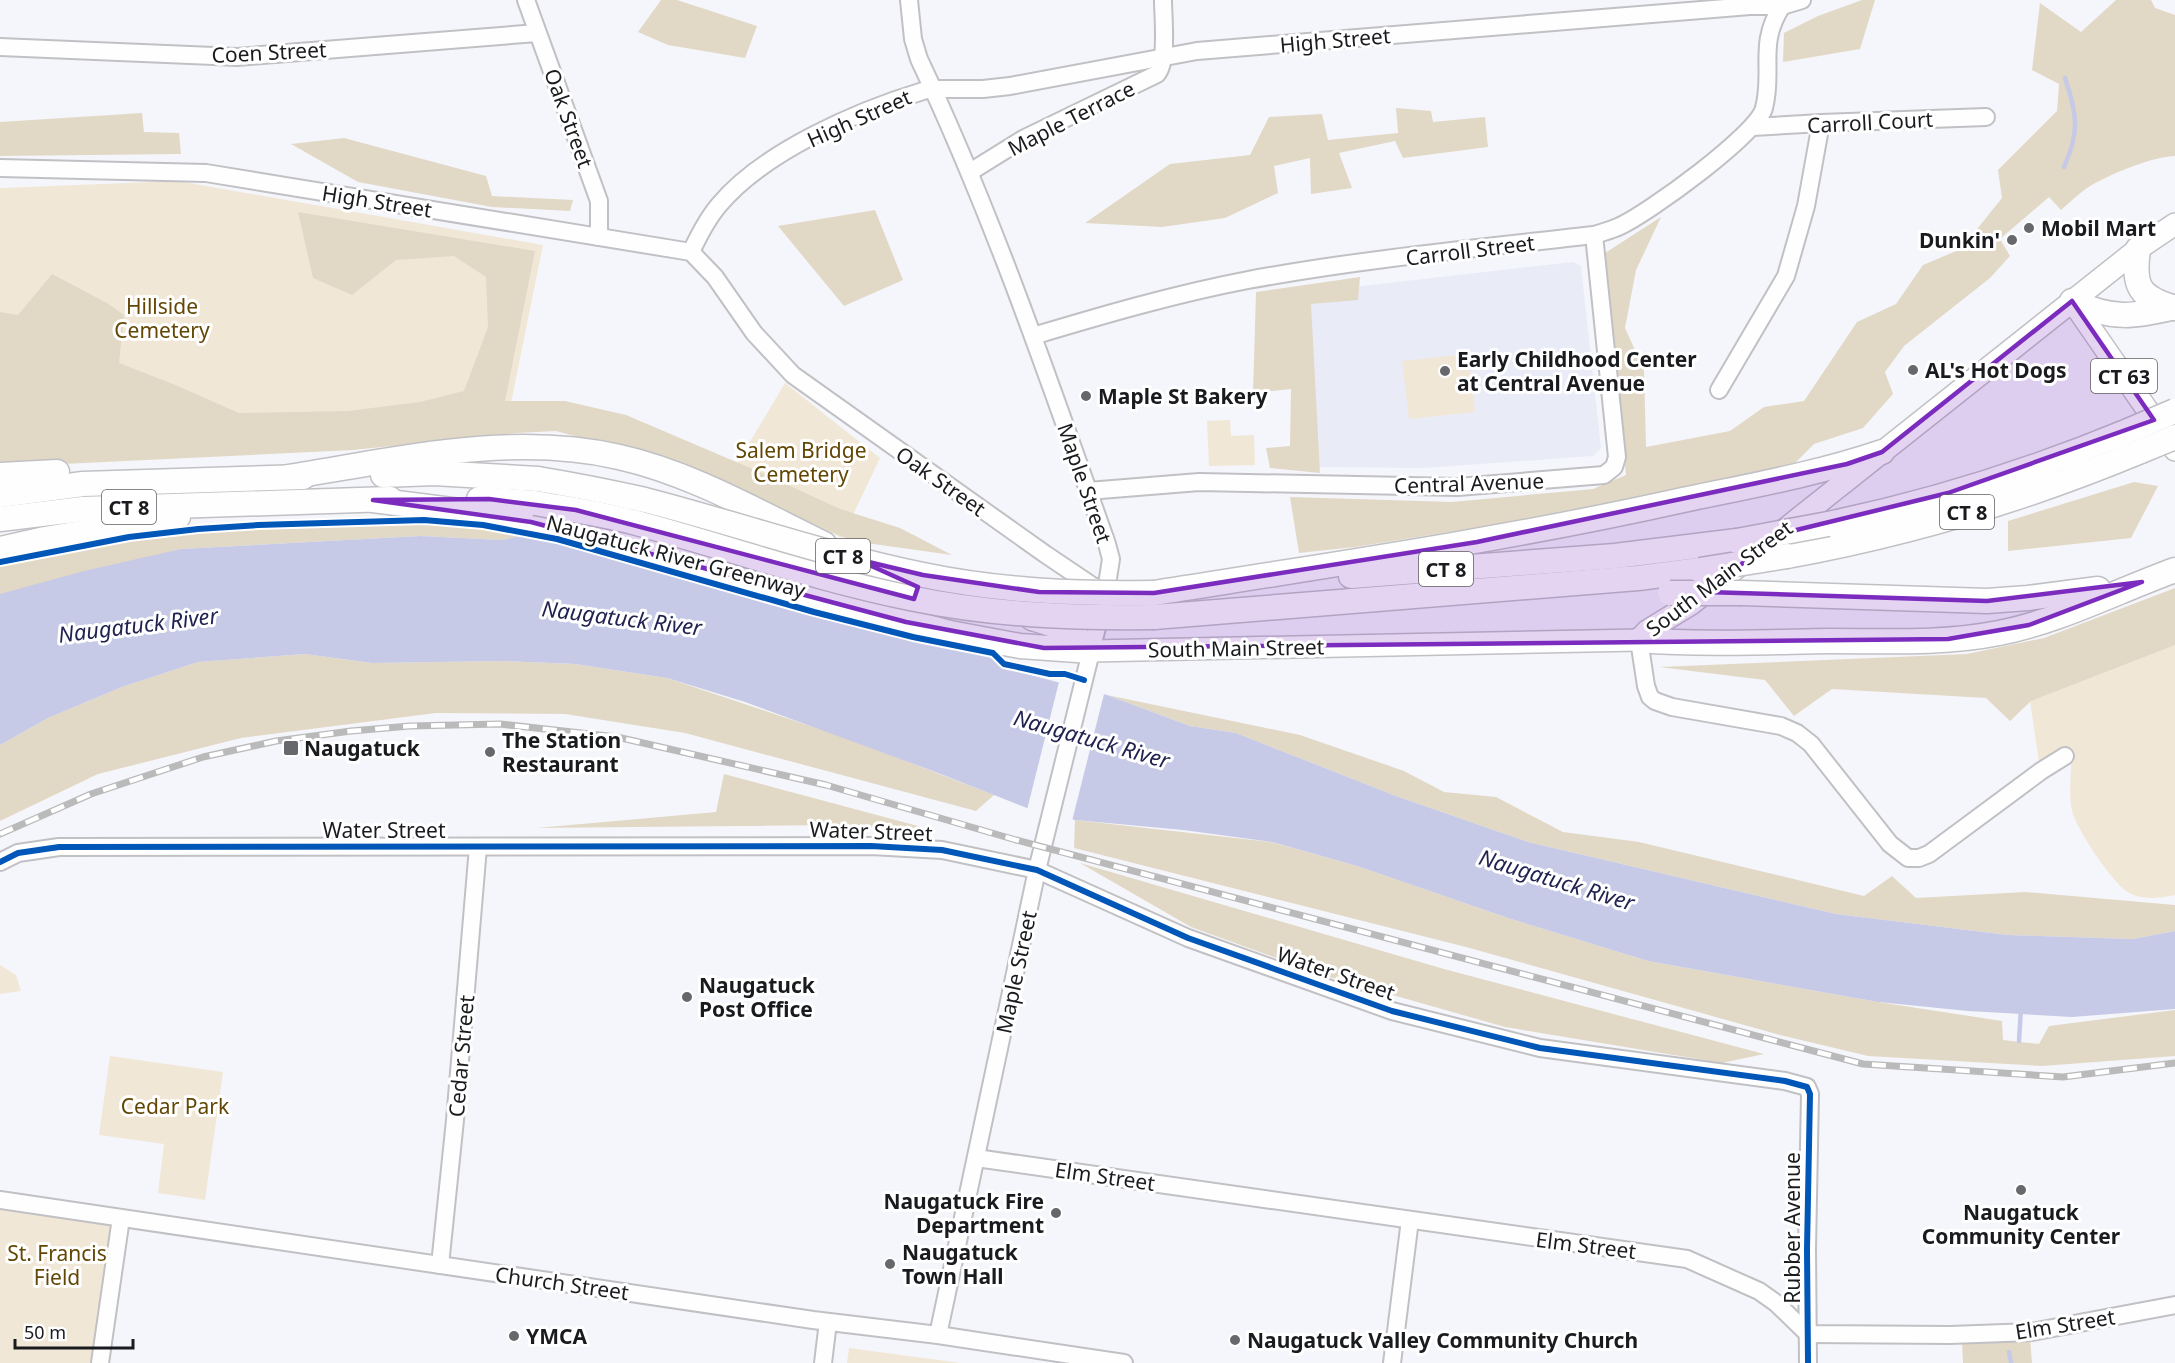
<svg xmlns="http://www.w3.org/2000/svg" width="2175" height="1363" font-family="'Noto Sans',sans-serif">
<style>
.built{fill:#e9ebf7}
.green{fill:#f1e7d7}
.forest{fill:#e2d8c6}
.water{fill:#c6cae6}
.pier{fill:#f5f6fb}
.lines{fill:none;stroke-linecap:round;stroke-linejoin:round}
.stream{stroke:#c6cae6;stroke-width:4.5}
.minor-casing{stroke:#c1c1c5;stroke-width:20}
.major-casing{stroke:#c1c1c5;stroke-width:24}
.highway-casing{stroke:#c1c1c5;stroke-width:27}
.minor{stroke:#fefefe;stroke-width:16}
.major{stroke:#fefefe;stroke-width:21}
.highway{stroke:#fefefe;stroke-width:24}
.rail-casing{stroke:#bababa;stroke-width:7}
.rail{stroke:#fff;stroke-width:4.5;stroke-dasharray:14;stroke-linecap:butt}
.highway-bridge-casing{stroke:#c1c1c5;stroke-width:27;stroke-linecap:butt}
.highway-bridge{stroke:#fefefe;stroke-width:24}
.cycleway-casing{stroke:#fff;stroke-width:10}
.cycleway{stroke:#0057b8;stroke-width:6}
.marked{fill:#7b2cbf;fill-opacity:0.2;stroke:#7b2cbf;stroke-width:4.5;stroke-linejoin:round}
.poi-dot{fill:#67686b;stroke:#fff;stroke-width:2}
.labels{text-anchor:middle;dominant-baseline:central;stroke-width:6;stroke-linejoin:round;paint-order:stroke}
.shield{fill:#fff;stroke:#5f5f62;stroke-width:1.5}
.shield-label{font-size:20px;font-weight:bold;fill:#1a1b1e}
.street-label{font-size:21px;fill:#1a1b1e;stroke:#fff}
.poi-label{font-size:21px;font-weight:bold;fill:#1a1b1e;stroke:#fff;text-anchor:start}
.park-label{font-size:21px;fill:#624704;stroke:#fff}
.water-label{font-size:22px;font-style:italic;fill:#222251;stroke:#fff}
</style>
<rect width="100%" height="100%" fill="#f5f6fb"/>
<path class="built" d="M 1573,262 L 1581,266 L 1601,448 L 1593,456 L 1424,468 L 1305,467 L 1291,294 Z"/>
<g class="green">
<path d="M 178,181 L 543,245 L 506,428 L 0,461 L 0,188 Z"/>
<path d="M 1468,354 L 1475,412 L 1409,419 L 1402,361 Z"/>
<path d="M 785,383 L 880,458 L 842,538 L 725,484 Z"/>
<path d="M 1230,420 L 1231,436 L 1254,435 L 1255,465 L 1209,466 L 1207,421 Z"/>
<path d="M 2175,632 L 2175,895 C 2159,898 2141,901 2126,891 C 2110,879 2077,830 2072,811 C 2068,796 2072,763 2072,747 L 2039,762 L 2030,701 L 2065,682 Z"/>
<path d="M 0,965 L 16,975 L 21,991 L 0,994 Z"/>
<path d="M 110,1056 L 223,1072 L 205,1200 L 158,1193 L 164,1144 L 99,1135 Z"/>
<path d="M 0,1196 L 123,1216 L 102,1363 L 0,1363 Z"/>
<path d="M 849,1348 L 961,1363 L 847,1363 Z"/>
</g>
<g class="forest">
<path d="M 661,0 L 677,0 L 757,26 L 745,58 L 668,45 L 638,32 Z"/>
<path d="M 1862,0 L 1875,0 L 1860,49 L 1783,62 L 1784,33 L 1818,16 Z"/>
<path d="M 2116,0 L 2151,0 L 2155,8 L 2175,15 L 2175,156 C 2153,156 2101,177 2083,191 C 2075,197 2068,204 2061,210 L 2049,197 L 2000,239 L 2010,256 L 1990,278 L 1904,346 L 1885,372 L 1893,394 L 1863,428 L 1814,444 L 1794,464 L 1682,491 L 1562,514 L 1355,547 L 1299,553 L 1290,497 L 1452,502 L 1593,489 L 1626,475 L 1605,253 L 1661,217 L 1636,270 L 1625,328 L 1644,370 L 1646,447 L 1730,431 L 1764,407 L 1804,401 L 1857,322 L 1896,304 L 1923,265 L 1961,249 L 2002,198 L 1998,170 L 2057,111 L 2059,84 L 2032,70 L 2040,3 L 2081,32 Z"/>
<path d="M 1396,108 L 1431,111 L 1433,122 L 1485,117 L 1488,147 L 1403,158 L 1395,141 L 1339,153 L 1352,188 L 1311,194 L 1310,158 L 1274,166 L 1278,193 L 1225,218 L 1162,227 L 1085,223 L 1170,164 L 1250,155 L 1269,117 L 1322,114 L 1328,140 L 1398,133 Z"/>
<path d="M 142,113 L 144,132 L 179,133 L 181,154 L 0,156 L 0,122 Z"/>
<path d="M 344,138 L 486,176 L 492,196 L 573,200 L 570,211 L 492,207 L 358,182 L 291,144 Z"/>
<path d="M 875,210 L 903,280 L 844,306 L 778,226 Z"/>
<path d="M 298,212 L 535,251 L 505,401 L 565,401 L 626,415 L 762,473 L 840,509 L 900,528 L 952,555 L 852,541 L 688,467 L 556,431 L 516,433 L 353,450 L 0,467 L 0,312 L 18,315 L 52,274 L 107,303 L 124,315 L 119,363 L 173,384 L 239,413 L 348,411 L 420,402 L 464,391 L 488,327 L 486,277 L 454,256 L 396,260 L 352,295 L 313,278 Z"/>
<path d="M 1360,277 L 1358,300 L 1311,304 L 1320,473 L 1270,468 L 1266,448 L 1290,446 L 1291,389 L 1253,393 L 1256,292 Z"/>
<path d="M 2134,482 L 2158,486 L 2131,538 L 2008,551 L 2008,521 Z"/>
<path d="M 449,523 L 495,529 L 521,536 L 503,540 L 420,536 L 181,549 L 0,598 L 0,564 C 56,552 113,540 171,534 C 263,524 356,525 449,523 Z"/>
<path d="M 2175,588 L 2175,645 L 2031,701 L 2010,721 L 1986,698 L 1832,689 L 1794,716 L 1765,680 L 1659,667 L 1967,654 L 2044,638 Z"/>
<path d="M 305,654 L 372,663 L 505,661 L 575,664 L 667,678 L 846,738 L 994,795 L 976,811 L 685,733 L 565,714 L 436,713 L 241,738 L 98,774 L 0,821 L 0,745 L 48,718 L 122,687 L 198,662 Z"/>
<path d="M 1107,695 L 1300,735 L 1404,771 L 1444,792 L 1496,797 L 1563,832 L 1639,842 L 1864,896 L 1892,876 L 1916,898 L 2025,892 L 2175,905 L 2175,931 L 2133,939 L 2008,935 L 1836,914 L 1528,842 L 1396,796 L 1236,733 L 1190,726 Z"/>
<path d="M 724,774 L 933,830 L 837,825 L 537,828 L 716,812 Z"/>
<path d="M 1075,820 L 1271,842 L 1357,866 L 1508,918 L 1648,961 L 1878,1002 L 2002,1021 L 2003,1040 L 2039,1044 L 2049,1026 L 2175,1010 L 2175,1056 L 2042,1066 L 1868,1056 L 1780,1035 L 1466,947 L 1074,848 Z"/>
<path d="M 1080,863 L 1444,969 L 1764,1054 L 1722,1063 L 1505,1027 L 1326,976 L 1191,927 Z"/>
<path d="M 2030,1338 L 2032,1363 L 1963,1363 L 1962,1341 Z"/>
</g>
<path class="water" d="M 532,533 L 965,638 L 989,653 L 1004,668 L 1107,695 L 1190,726 L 1236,733 L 1396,796 L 1528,842 L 1836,914 L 2008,935 L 2133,939 L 2175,931 L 2175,1009 L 2072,1017 L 1968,1011 L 1878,1002 L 1648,961 L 1508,918 L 1357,866 L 1272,842 L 1183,830 L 1075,820 L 1027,808 L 938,773 L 745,702 L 667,678 L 575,664 L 505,661 L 372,663 L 305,654 L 198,662 L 122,687 L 48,718 L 0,745 L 0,594 L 84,571 L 181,549 L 420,536 L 503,540 Z"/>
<path class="pier" d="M 1059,682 L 1104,694 L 1072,821 L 1027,810 Z"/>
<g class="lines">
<g class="stream">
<path d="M 2064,167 C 2080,132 2077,114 2065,78"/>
<path d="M 2019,1041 L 2021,1008"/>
<path d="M 2009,1352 L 2011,1363"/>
</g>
<defs>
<g id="minor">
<path d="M 526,0 L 599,201 L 599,237"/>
<path d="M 909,0 L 913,39 L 919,59 C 993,216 1049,380 1107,544 L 1111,559 L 1106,591 L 1037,870 L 938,1335"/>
<path d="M 0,47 L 237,57 L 537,33"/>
<path d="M 1753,127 L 1821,123 L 1986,117"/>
<path d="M 0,168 L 206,173 L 691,252 L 715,277 L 754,333 L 793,375 L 1045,554 L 1091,585 L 1102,590"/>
<path d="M 970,172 L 1023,139 L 1157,74 C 1168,62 1163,17 1163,0"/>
<path d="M 691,252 C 699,235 707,219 719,205 C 763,152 857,111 923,91 L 933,89 L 983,89 L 1010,86 L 1197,51 L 1750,6 L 1782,6 L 1802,0"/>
<path d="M 1033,336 C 1103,315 1175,294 1248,280 C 1362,259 1479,248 1594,235 C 1603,232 1612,230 1620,226 C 1647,214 1758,134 1764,108 C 1774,70 1757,44 1782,6"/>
<path d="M 1719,390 L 1786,276 L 1806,206 L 1821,123"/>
<path d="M 1088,491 L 1199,482 L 1458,487 L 1604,475 L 1614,467 L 1617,457 L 1594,235"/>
<path d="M 1639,640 L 1646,686 L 1650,697 L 1655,701 L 1672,707 L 1781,726 L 1797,733 L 1811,744 L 1890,844 L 1908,858 L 1919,858 L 1929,854 L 2041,771 L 2065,756"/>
<path d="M 0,862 L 18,853 L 59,847 L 871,846 L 942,850 L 1037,870 L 1188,938 L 1392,1011 L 1540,1048 L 1785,1081 L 1807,1087 L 1810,1094 L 1807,1249 L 1808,1363"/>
<path d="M 976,1158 L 1687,1259 L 1759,1291 L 1776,1303 L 1808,1334 L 1950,1335 L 2032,1332 L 2175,1305"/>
<path d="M 0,1200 L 813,1320 L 938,1335 L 1124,1363"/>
<path d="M 440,1265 L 455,1120 L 478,847"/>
<path d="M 100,1363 L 121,1218"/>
<path d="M 823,1363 L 828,1322"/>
<path d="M 1392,1363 L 1410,1220"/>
</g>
<g id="major">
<path d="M 2072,301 L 2175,450"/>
<path d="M 1779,534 L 2138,249 L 2175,224"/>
<path d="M 1091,651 L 1639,640 L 1647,631 L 1691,604 L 1745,561"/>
</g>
<g id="highway">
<path d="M 2138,249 C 2133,286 2138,297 2175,308"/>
<path d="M 2072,301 C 2111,320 2134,317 2175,307"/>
<path d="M 0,475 L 57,472"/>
<path d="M 383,475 L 434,473 L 538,479"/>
<path d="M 288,477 C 396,460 510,432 619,457 C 691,473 758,512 824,544"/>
<path d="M 0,495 L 83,484 L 303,477"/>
<path d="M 479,499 L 535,503"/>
<path d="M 373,500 L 499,516 L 593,537 L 950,633 L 1020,646 L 1091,651"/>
<path d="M 0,519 L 83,509 L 390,499"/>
<path d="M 1828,524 C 1930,503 2031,471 2128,431"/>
<path d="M 0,549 L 45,539 L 178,517"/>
<path d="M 1787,556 C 1908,534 2028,498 2141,451"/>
<path d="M 1351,576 L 1615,556 L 1737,541"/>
<path d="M 1154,593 C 1331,565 1508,539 1683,500 C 1750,486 1817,474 1882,452"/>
<path d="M 1741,593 L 1987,601 L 2028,598 L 2098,589"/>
<path d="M 1154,617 L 1638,578 L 1700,570"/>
<path d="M 1032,618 C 1058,626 1072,629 1091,651"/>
<path d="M 1639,640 C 1702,645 1767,642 1830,641 C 1886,641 1944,644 1999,633 C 2060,621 2117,591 2175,570"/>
</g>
</defs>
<use href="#minor" class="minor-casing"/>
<use href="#major" class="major-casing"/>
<use href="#highway" class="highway-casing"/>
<use href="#minor" class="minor"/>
<use href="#major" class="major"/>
<use href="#highway" class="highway"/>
<defs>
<path id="rail" d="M 0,834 L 91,794 L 203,757 L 276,741 L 351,731 L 410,726 L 500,724 L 617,737 L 826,785 L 1016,840 L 1863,1064 L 2063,1077 L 2175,1063"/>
</defs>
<use href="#rail" class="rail-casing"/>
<use href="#rail" class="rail"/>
<defs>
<g id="highway-bridge">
<path d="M 2128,431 L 2175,411"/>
<path d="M 2141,451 L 2175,437"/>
<path d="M 538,479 C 574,485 610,492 645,500 C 738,524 829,556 923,575 C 999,591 1076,594 1154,593"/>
<path d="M 535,503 C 568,509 601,514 633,522 C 726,547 816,579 910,598 C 991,615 1072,618 1154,617"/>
<path d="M 1737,541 L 1828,524"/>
<path d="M 1700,570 L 1787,556"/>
<path d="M 1670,593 L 1741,593"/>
</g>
</defs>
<use href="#highway-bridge" class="highway-bridge-casing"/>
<use href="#highway-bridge" class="highway-bridge"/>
<defs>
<g id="cycleway">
<path d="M 0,562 L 129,537 L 198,529 L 258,525 L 424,520 L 483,525 L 557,539 L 814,612 L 913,637 L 993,653 L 1004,664 L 1050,674 L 1065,674 L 1084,680"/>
<path d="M 0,862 L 18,853 L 59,847 L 871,846 L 942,850 L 1037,870 L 1188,938 L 1392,1011 L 1540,1048 L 1785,1081 L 1807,1087 L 1810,1094 L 1807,1249 L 1808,1363"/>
</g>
</defs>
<use href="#cycleway" class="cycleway-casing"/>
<use href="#cycleway" class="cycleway"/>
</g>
<path class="marked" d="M 2072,301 L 2154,420 L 1948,493 L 1780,534 L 1706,592 L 1987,601 L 2142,582 L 2029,625 L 1948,639 L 1044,648 L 906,622 L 531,522 L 373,500 L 489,499 L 576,510 L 914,599 L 918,587 L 856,559 L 923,575 L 1039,592 L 1154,593 L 1477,542 L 1847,464 L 1882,452 Z"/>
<g class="poi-dot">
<circle cx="2029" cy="228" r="6"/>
<circle cx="2012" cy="240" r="6"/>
<circle cx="1913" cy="370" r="6"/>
<circle cx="1445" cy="371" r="6"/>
<circle cx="1086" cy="396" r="6"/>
<rect x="283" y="740" width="16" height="16" rx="3"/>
<circle cx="490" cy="752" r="6"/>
<circle cx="687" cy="997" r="6"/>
<circle cx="2021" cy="1190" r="6"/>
<circle cx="1056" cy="1213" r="6"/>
<circle cx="890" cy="1264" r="6"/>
<circle cx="514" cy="1336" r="6"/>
<circle cx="1235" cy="1340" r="6"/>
</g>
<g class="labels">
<g class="shield">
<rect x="2091" y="359" width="66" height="34" rx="4.5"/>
<rect x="102" y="490" width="54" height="34" rx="4.5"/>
<rect x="1940" y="495" width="54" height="34" rx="4.5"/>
<rect x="816" y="539" width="54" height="34" rx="4.5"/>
<rect x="1419" y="552" width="54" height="34" rx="4.5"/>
</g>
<g class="shield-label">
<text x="2124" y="376">CT 63</text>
<text x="129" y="507">CT 8</text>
<text x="1967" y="512">CT 8</text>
<text x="843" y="556">CT 8</text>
<text x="1446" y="569">CT 8</text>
</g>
<g class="street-label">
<text transform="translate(1335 40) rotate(-5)">High Street</text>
<text transform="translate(269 52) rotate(-3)">Coen Street</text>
<text transform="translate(569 118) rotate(70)">Oak Street</text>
<text transform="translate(859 118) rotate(-24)">High Street</text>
<text transform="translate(1071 118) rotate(-27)">Maple Terrace</text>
<text transform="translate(1870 122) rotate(-3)">Carroll Court</text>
<text transform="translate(377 201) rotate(9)">High Street</text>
<text transform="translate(1470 250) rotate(-7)">Carroll Street</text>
<text transform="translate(941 481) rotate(35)">Oak Street</text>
<text transform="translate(1085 483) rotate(71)">Maple Street</text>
<text transform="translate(1469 483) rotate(-2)">Central Avenue</text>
<text transform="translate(676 556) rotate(15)">Naugatuck River Greenway</text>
<text transform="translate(1719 578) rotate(-37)">South Main Street</text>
<text transform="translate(1236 648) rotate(-1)">South Main Street</text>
<text x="384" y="830">Water Street</text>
<text transform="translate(871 831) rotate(2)">Water Street</text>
<text transform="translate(1016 972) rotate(-78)">Maple Street</text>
<text transform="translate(1336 973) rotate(19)">Water Street</text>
<text transform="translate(461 1056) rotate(-85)">Cedar Street</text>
<text transform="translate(1105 1176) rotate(8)">Elm Street</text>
<text transform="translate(1792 1228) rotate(-90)">Rubber Avenue</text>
<text transform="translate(1586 1245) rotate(7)">Elm Street</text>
<text transform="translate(562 1283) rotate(8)">Church Street</text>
<text transform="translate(2065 1324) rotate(-9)">Elm Street</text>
</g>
<g class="poi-label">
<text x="2041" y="228">Mobil Mart</text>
<text x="2000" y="240" text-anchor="end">Dunkin'</text>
<text x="1457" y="359">Early Childhood Center<tspan x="1457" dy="24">at Central Avenue</tspan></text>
<text x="1925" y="370">AL's Hot Dogs</text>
<text x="1098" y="396">Maple St Bakery</text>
<text x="502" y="740">The Station<tspan x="502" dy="24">Restaurant</tspan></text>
<text x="304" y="748">Naugatuck</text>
<text x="699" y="985">Naugatuck<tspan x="699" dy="24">Post Office</tspan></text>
<text x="1044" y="1201" text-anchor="end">Naugatuck Fire<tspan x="1044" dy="24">Department</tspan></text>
<text x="2021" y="1212" text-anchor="middle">Naugatuck<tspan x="2021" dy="24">Community Center</tspan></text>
<text x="902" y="1252">Naugatuck<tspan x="902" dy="24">Town Hall</tspan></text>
<text x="526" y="1336">YMCA</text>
<text x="1247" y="1340">Naugatuck Valley Community Church</text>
</g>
<g class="park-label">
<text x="162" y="306">Hillside<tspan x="162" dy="24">Cemetery</tspan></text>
<text x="801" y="450">Salem Bridge<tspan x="801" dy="24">Cemetery</tspan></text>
<text x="175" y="1106">Cedar Park</text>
<text x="57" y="1253">St. Francis<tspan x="57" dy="24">Field</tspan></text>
</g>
<g class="water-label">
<text transform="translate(622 617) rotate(7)">Naugatuck River</text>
<text transform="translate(138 624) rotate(-7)">Naugatuck River</text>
<text transform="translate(1092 738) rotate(16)">Naugatuck River</text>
<text transform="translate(1557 879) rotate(17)">Naugatuck River</text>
</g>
</g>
<path d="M15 1339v9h118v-9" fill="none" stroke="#1a1b1e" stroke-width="3"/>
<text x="24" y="1339" font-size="18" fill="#1a1b1e" stroke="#ffffff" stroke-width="4.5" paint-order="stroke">50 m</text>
</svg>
